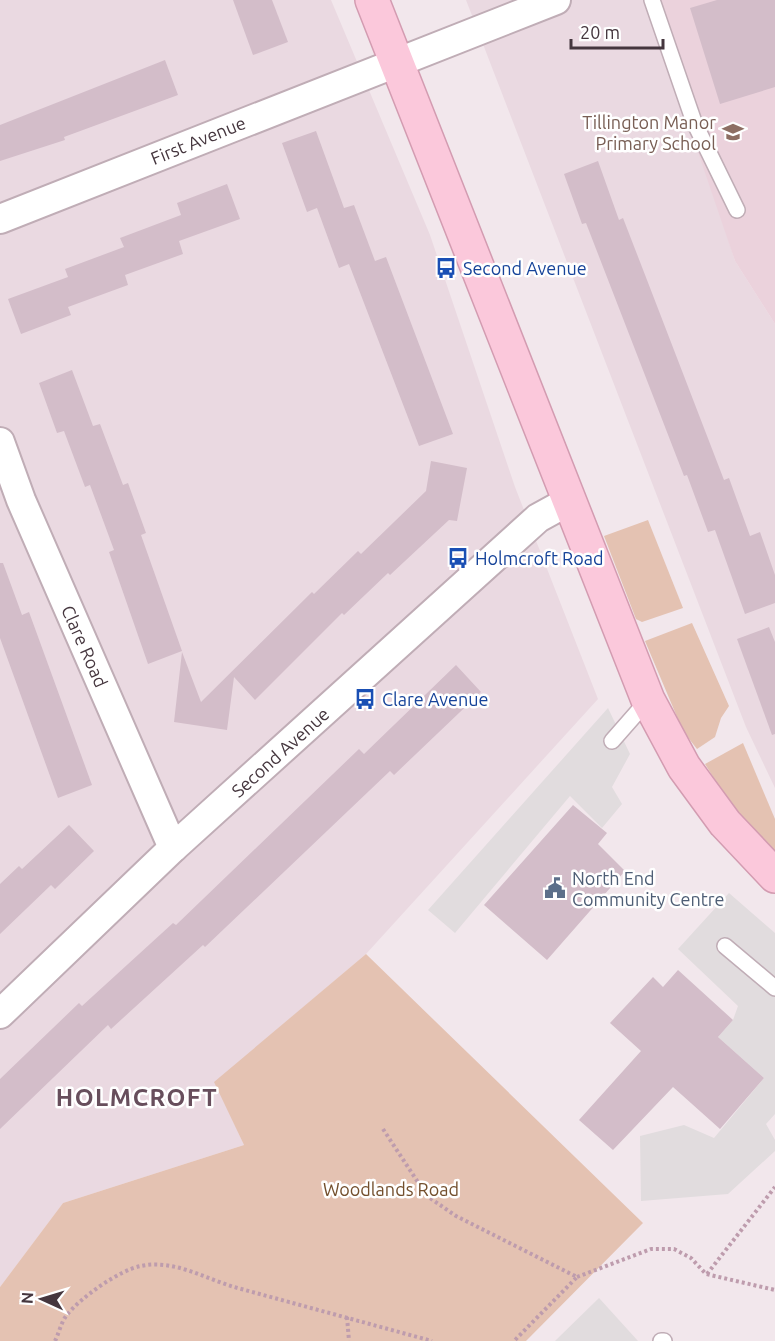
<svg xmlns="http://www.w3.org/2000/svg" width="775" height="1341" font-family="Ubuntu,sans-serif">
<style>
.residential{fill:#ead9e1}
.education{fill:#ebd2dc}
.green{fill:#e4c2b2}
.parking{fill:#e1dcde}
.building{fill:#d3bdc9}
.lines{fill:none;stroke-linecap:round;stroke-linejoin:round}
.lane-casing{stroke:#c0adb6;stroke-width:18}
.street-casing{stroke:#c0adb6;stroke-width:32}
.secondary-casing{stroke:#d39cb1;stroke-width:36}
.path{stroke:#be9cad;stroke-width:4;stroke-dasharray:3 3;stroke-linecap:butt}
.lane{stroke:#fff;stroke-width:15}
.street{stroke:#fff;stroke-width:28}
.secondary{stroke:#fbc8db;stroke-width:33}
.labels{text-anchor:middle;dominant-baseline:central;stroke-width:5;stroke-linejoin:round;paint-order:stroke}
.education-label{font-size:18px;fill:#785e54;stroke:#fff;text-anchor:end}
.street-label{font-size:18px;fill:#45363e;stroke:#fff}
.transit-label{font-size:18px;fill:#164399;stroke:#fff;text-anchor:start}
.service-label{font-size:18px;fill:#4e5e75;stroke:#fff;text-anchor:start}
.park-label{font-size:18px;fill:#734f2d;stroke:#fff}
.district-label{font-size:24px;font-weight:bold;letter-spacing:1.5px;fill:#674e5c;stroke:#fff}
</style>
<rect width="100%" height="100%" fill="#f2e7ec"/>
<g class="residential">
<path d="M 0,0 L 331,0 L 430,235 L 515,487 L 598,699 L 366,954 L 215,1082 L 244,1145 L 63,1203 L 0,1287 Z"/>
<path d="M 466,0 L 653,0 L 735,261 L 775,324 L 775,788 L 746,727 Z"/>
</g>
<path class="education" d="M 653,0 L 775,0 L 775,324 L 735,261 L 647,2 Z"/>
<g class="green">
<path d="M 648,520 L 683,608 L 642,622 L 636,619 L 604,536 Z"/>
<path d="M 692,623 L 729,706 L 721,718 L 715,737 L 697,749 L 683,731 L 645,641 Z"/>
<path d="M 743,743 L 775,819 L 775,854 L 730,804 L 705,764 Z"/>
<path d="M 366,954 L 643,1223 L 526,1341 L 0,1341 L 0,1287 L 63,1203 L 244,1145 L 214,1082 Z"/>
</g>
<g class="parking">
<path d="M 608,708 L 630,754 L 612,787 L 622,804 L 602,828 L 570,796 L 455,933 L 428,910 Z"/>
<path d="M 729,893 L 775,933 L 775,1114 L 766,1124 L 775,1140 L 775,1151 L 728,1194 L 641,1201 L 640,1136 L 684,1125 L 714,1138 L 764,1078 L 718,1037 L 733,1020 L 738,1006 L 678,949 Z"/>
<path d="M 599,1298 L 638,1341 L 555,1341 Z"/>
</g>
<g class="building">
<path d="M 233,0 L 272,0 L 288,42 L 253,55 Z"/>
<path d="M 717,0 L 775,0 L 775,87 L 720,104 L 690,8 Z"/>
<path d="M 165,60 L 178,95 L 64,137 L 65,140 L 0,161 L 0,125 Z"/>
<path d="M 316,131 L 344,208 L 354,205 L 375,261 L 386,257 L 453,434 L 419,446 L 349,264 L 339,268 L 317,208 L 307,212 L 282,143 Z"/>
<path d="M 598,161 L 619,220 L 623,218 L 647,280 L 724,480 L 729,478 L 750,536 L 760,532 L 775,575 L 775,603 L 745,614 L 715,530 L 708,532 L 687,475 L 684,476 L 586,223 L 582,224 L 564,174 Z"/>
<path d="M 227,184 L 240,219 L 179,241 L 183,254 L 125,275 L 128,285 L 68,307 L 71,315 L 21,334 L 8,299 L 68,277 L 65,269 L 124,247 L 120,238 L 181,215 L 177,203 Z"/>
<path d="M 72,370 L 93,426 L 100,424 L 123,485 L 128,483 L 146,533 L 141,535 L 182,651 L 148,664 L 109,552 L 114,550 L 90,485 L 85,487 L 64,431 L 57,433 L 39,383 Z"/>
<path d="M 431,461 L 467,468 L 457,521 L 449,520 L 390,575 L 388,573 L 344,615 L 342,613 L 255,700 L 234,677 L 227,730 L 174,722 L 182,652 L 201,702 L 312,592 L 314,594 L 358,551 L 361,554 L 426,491 Z"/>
<path d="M 0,563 L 3,563 L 22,615 L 29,612 L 92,785 L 58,798 L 0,638 Z"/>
<path d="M 769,627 L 775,642 L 775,734 L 772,735 L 737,639 Z"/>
<path d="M 456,665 L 481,692 L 394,775 L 390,771 L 205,947 L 203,945 L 111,1029 L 108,1025 L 0,1129 L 0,1079 L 79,1003 L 82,1006 L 173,923 L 176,925 L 359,749 L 364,754 Z"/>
<path d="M 573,805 L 607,833 L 598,844 L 625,871 L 547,960 L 484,905 Z"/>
<path d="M 69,825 L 94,851 L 55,889 L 51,885 L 0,934 L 0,884 L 19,866 L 22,869 Z"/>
<path d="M 678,970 L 733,1020 L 718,1037 L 764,1078 L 720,1129 L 673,1087 L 613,1150 L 579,1120 L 641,1051 L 610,1023 L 653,977 L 663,987 Z"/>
</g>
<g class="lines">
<defs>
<g id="lane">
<path d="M 652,0 L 694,122 L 737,210"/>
<path d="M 612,741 L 648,700"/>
<path d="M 725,946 L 775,988"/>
<path d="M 661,1341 L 664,1341"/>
</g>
<g id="street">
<path d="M 0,219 L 556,0"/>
<path d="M 0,442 L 21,500 L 173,848"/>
<path d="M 0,1014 L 173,848 L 538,518 L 569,501"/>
</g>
<path id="secondary" d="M 372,0 L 648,700 L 684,767 L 725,823 L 775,876"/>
</defs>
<use href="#lane" class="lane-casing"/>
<use href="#street" class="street-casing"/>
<use href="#secondary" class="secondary-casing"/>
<g class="path">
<path d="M 383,1129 L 427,1196 L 456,1216 L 577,1277 L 514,1341"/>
<path d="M 707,1274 L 775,1187"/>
<path d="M 577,1277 L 651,1249 L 674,1249 L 691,1258 L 706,1274 L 775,1290"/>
<path d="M 347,1317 L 349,1341"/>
<path d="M 55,1341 C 59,1333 61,1323 66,1316 C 80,1298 119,1270 141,1266 C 173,1259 204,1278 234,1287 C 300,1305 366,1323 432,1341"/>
</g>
<use href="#lane" class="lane"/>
<use href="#street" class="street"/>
<use href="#secondary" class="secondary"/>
</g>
<defs>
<symbol id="school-bare" viewBox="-9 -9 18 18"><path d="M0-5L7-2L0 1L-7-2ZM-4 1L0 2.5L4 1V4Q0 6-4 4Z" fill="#8d6e63" stroke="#fff" stroke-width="2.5" paint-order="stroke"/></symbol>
<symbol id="bus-bare" viewBox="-9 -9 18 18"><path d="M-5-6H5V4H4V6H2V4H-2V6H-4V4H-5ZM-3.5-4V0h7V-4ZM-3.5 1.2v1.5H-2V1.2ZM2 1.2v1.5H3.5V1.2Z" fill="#1a4fb4" stroke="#fff" stroke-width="2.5" paint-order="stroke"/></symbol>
<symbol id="civic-bare" viewBox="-9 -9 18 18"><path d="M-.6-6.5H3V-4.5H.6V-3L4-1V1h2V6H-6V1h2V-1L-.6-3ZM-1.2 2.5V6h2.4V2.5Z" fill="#5c6f8a" stroke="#fff" stroke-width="2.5" paint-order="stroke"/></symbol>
</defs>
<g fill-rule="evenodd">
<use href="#school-bare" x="718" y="117" width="30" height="30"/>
<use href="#bus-bare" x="431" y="253" width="30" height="30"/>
<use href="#bus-bare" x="443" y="543" width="30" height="30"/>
<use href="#bus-bare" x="350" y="684" width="30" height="30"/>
<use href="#civic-bare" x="540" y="873" width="30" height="30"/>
</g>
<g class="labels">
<g class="education-label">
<text x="716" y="122">Tillington Manor<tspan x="716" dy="21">Primary School</tspan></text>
</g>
<g class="street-label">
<text transform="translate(198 140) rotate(-22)">First Avenue</text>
<text transform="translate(85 646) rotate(66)">Clare Road</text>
<text transform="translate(280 752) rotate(-42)">Second Avenue</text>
</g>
<g class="transit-label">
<text x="463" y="268">Second Avenue</text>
<text x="475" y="558">Holmcroft Road</text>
<text x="382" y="699">Clare Avenue</text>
</g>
<g class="service-label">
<text x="572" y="878">North End<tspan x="572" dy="21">Community Centre</tspan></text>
</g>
<g class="park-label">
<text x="391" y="1189">Woodlands Road</text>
</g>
<g class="district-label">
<text x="137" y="1097">HOLMCROFT</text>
</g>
</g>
<g transform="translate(42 1299) rotate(274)" stroke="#ffffff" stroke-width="4.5" paint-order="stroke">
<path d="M0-4.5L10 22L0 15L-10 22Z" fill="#45363e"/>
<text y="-9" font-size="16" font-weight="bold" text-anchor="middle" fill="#45363e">N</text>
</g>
<path d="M571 39v9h92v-9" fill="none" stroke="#45363e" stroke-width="3"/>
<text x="580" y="39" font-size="18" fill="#45363e" stroke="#ffffff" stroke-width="4.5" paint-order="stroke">20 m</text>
</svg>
